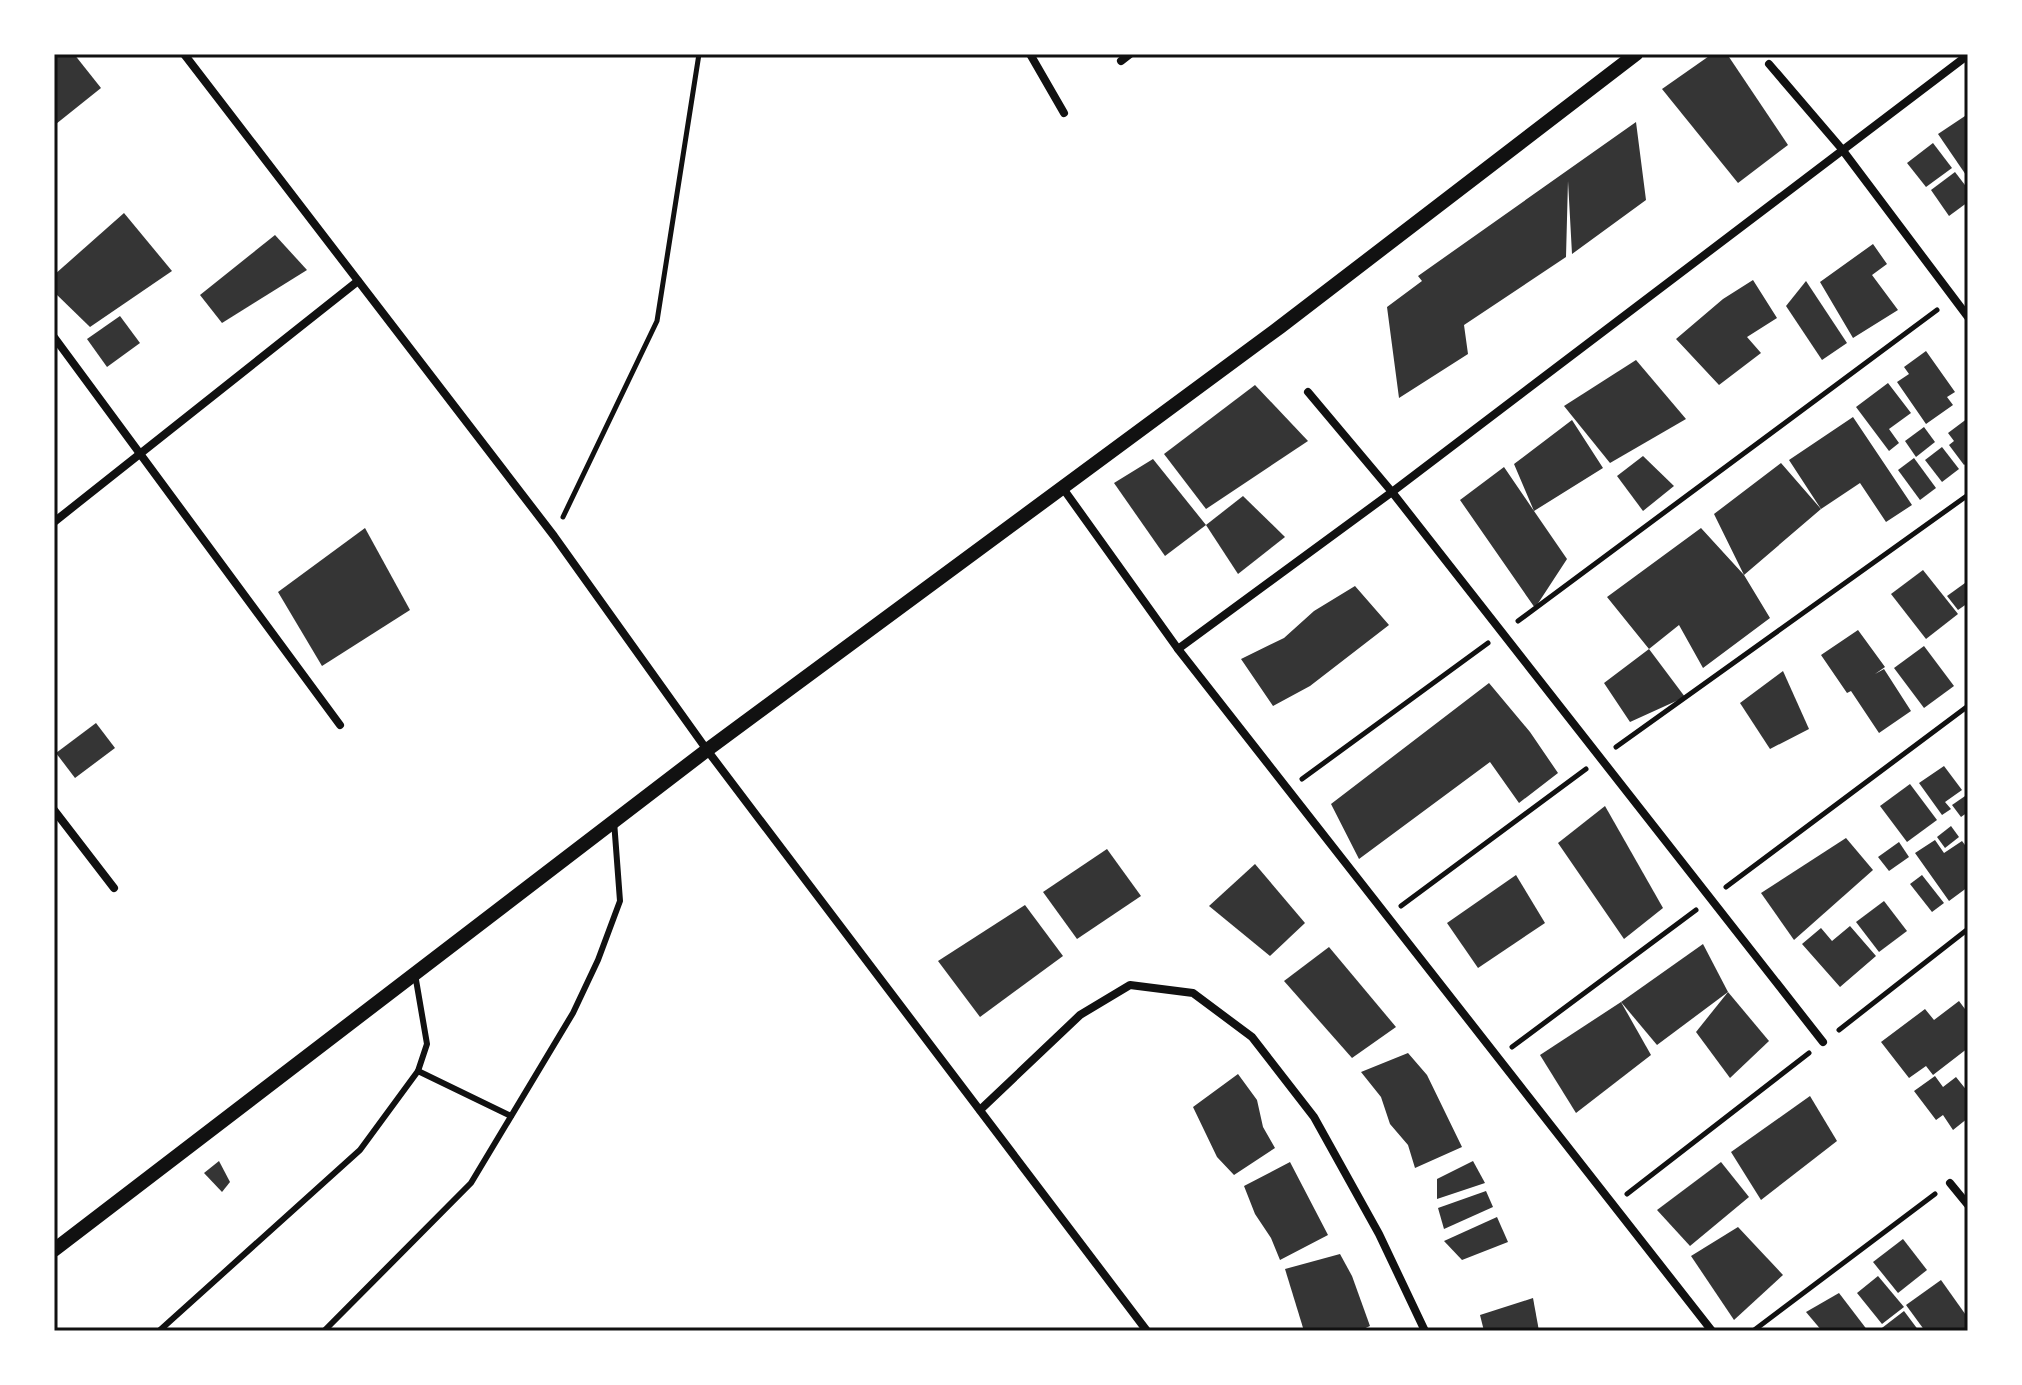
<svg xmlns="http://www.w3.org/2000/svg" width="2022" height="1385" font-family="Cabin,sans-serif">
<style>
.building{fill:#353535}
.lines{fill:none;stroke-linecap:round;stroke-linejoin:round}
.path{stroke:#111;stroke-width:5}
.service{stroke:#111;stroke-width:6}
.minor{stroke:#111;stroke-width:8}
.tertiary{stroke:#111;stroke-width:14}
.neatline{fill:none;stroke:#111;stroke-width:3}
</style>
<rect width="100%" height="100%" fill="#fff"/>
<g class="building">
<path d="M 54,54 L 74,54 L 101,88 L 56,124 Z"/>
<path d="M 1712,54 L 1727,54 L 1788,145 L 1738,183 L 1662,89 Z"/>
<path d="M 1968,114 L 1968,178 L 1938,134 Z"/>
<path d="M 1636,122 L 1646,200 L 1572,254 L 1568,181 L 1566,257 L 1464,325 L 1468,354 L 1399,398 L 1387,307 L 1422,281 L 1418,276 Z"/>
<path d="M 1933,143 L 1952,168 L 1926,187 L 1907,163 Z"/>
<path d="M 1955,172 L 1968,189 L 1968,202 L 1949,216 L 1931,190 Z"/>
<path d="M 124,213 L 172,271 L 90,327 L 54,292 L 54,275 Z"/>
<path d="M 275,235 L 307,270 L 222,323 L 200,295 Z"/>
<path d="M 1873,244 L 1887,264 L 1872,275 L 1898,310 L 1853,338 L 1820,282 Z"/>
<path d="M 1753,280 L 1777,318 L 1747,337 L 1761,353 L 1719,385 L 1676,339 L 1723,299 Z"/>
<path d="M 1806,281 L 1847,343 L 1822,360 L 1786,306 Z"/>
<path d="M 120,316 L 140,343 L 107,367 L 87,339 Z"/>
<path d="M 1926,351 L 1955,392 L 1947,397 L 1953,405 L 1926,424 L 1897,382 L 1909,374 L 1904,367 Z"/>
<path d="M 1636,360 L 1686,419 L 1610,463 L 1564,406 Z"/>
<path d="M 1888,383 L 1911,413 L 1889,429 L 1899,443 L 1889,451 L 1856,407 Z"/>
<path d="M 1255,385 L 1308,441 L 1206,509 L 1164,454 Z"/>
<path d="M 1853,417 L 1912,505 L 1886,522 L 1860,483 L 1821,509 L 1789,460 Z"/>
<path d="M 1968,418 L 1968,462 L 1964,465 L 1949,445 L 1954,441 L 1948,433 Z"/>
<path d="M 1572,420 L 1603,468 L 1534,511 L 1567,559 L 1535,608 L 1460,500 L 1504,467 L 1534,511 L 1514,464 Z"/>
<path d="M 1924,427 L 1935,442 L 1916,457 L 1905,441 Z"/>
<path d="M 1942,447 L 1959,469 L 1942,482 L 1925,460 Z"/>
<path d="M 1643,456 L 1674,486 L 1643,511 L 1617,476 Z"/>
<path d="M 1914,458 L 1936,488 L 1920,500 L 1898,470 Z"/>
<path d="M 1153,459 L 1206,525 L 1165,556 L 1114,483 Z"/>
<path d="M 1781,463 L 1821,509 L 1744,575 L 1770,618 L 1703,668 L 1679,625 L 1649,649 L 1685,697 L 1630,722 L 1604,683 L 1649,649 L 1607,597 L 1701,528 L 1744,575 L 1714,514 Z"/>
<path d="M 1243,496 L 1285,537 L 1238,574 L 1206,525 Z"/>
<path d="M 365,528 L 410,610 L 322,666 L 278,592 Z"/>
<path d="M 1923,570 L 1958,614 L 1926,639 L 1891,594 Z"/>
<path d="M 1965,583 L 1968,587 L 1968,603 L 1958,610 L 1947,596 Z"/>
<path d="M 1355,586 L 1389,625 L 1310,686 L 1273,706 L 1241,659 L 1284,638 L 1314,611 Z"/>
<path d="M 1858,630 L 1885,667 L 1875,674 L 1884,669 L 1911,711 L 1879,733 L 1851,691 L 1847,693 L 1821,655 Z"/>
<path d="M 1924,646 L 1954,686 L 1924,708 L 1894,668 Z"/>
<path d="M 1783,671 L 1809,729 L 1770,749 L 1740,703 Z"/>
<path d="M 1489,683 L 1530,732 L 1558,773 L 1519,803 L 1490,762 L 1359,859 L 1331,804 Z"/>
<path d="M 96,723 L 115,748 L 75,778 L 56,753 Z"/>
<path d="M 1944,766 L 1962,790 L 1945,802 L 1951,809 L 1942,815 L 1919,783 Z"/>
<path d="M 1910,784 L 1937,820 L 1907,842 L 1880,806 Z"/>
<path d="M 1968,794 L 1968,812 L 1961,817 L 1952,805 Z"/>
<path d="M 1605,806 L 1663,908 L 1624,939 L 1558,843 Z"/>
<path d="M 1951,826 L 1959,837 L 1945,848 L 1937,837 Z"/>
<path d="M 1846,838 L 1873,870 L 1794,940 L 1761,893 Z"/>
<path d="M 1935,840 L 1944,853 L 1962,841 L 1968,849 L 1968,887 L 1949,901 L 1915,853 Z"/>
<path d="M 1899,842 L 1909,857 L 1889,871 L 1878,857 Z"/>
<path d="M 1107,849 L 1141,896 L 1077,939 L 1043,892 Z"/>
<path d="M 1255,864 L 1305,923 L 1270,956 L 1209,906 Z"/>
<path d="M 1516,875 L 1545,923 L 1478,968 L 1447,923 Z"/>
<path d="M 1922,875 L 1944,903 L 1932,912 L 1910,884 Z"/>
<path d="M 1884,901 L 1907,931 L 1879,952 L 1856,922 Z"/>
<path d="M 1025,905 L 1063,956 L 980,1017 L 938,961 Z"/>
<path d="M 1850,926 L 1876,956 L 1840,987 L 1802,944 L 1821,928 L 1832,941 Z"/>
<path d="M 1703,944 L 1728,992 L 1657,1045 L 1621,1002 Z"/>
<path d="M 1329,947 L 1396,1027 L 1352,1058 L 1284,981 Z"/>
<path d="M 1728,992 L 1769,1041 L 1730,1078 L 1696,1032 Z"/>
<path d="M 1959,1001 L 1968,1013 L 1968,1048 L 1933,1075 L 1926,1066 L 1909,1078 L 1881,1042 L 1925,1009 L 1934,1020 Z"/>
<path d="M 1621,1002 L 1651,1055 L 1576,1113 L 1540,1055 Z"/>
<path d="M 1408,1053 L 1427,1075 L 1462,1147 L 1415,1168 L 1408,1145 L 1390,1124 L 1381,1097 L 1361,1072 Z"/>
<path d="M 1238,1074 L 1257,1100 L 1263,1127 L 1275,1148 L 1234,1175 L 1217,1157 L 1193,1107 Z"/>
<path d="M 1935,1076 L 1943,1087 L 1956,1077 L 1968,1092 L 1968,1118 L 1953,1130 L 1943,1115 L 1936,1120 L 1914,1091 Z"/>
<path d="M 1810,1096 L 1837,1141 L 1761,1200 L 1731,1152 Z"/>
<path d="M 219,1161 L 230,1182 L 222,1192 L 204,1173 Z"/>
<path d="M 1473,1161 L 1485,1183 L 1437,1199 L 1437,1179 Z"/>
<path d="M 1290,1162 L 1328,1235 L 1280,1260 L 1271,1238 L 1255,1214 L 1244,1186 Z"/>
<path d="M 1721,1162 L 1749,1197 L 1690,1246 L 1657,1210 Z"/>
<path d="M 1486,1191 L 1493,1207 L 1444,1229 L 1438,1208 Z"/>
<path d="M 1497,1217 L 1508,1242 L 1462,1260 L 1444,1241 Z"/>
<path d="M 1738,1227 L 1783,1275 L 1734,1320 L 1691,1256 Z"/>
<path d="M 1903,1239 L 1927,1270 L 1898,1293 L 1873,1262 Z"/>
<path d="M 1340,1254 L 1352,1276 L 1370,1326 L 1359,1331 L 1304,1331 L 1285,1269 Z"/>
<path d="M 1878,1276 L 1904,1307 L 1882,1324 L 1857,1293 Z"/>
<path d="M 1941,1280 L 1968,1318 L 1968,1331 L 1925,1331 L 1906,1305 Z"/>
<path d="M 1839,1293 L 1868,1331 L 1822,1331 L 1806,1312 Z"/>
<path d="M 1533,1298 L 1539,1331 L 1484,1331 L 1480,1315 Z"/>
<path d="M 1904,1311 L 1919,1331 L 1878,1331 Z"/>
</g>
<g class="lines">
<g class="path">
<path d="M 563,517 L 657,321 L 699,54"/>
<path d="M 1518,621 L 1937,310"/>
<path d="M 1616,747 L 1968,495"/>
<path d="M 1302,779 L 1488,643"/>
<path d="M 1726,887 L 1968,706"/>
<path d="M 1401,906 L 1586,769"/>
<path d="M 1839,1030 L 1968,929"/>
<path d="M 1512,1047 L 1696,910"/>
<path d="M 1627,1194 L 1809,1053"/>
<path d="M 1753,1331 L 1935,1194"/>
</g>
<g class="service">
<path d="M 418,1071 L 511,1116"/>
<path d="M 159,1331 L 360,1150 L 418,1071 L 427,1044 L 415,974"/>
<path d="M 324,1331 L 471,1183 L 573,1013 L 598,960 L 620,901 L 614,821"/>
</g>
<g class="minor">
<path d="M 184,54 L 554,536 L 707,750 L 1147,1331"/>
<path d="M 1030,54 L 1064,113"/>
<path d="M 1121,61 L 1130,54"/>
<path d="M 1769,64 L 1841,148 L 1968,317"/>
<path d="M 54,337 L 340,725"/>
<path d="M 1308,392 L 1392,492 L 1823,1042"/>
<path d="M 1062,487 L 1178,649 L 1712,1331"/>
<path d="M 54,522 L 358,281"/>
<path d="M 1178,649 L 1392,492 L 1968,55"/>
<path d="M 54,810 L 114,888"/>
<path d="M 980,1110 L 1080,1015 L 1130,985 L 1193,993 L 1252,1037 L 1314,1117 L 1379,1234 L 1425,1331"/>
<path d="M 1950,1183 L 1968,1205"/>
</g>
<path class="tertiary" d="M 54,1250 L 707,750 L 1280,327 L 1636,54"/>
</g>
<rect width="2022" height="1385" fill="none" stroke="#ffffff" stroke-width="112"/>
<rect x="56" y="56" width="1910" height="1273" class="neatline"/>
</svg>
